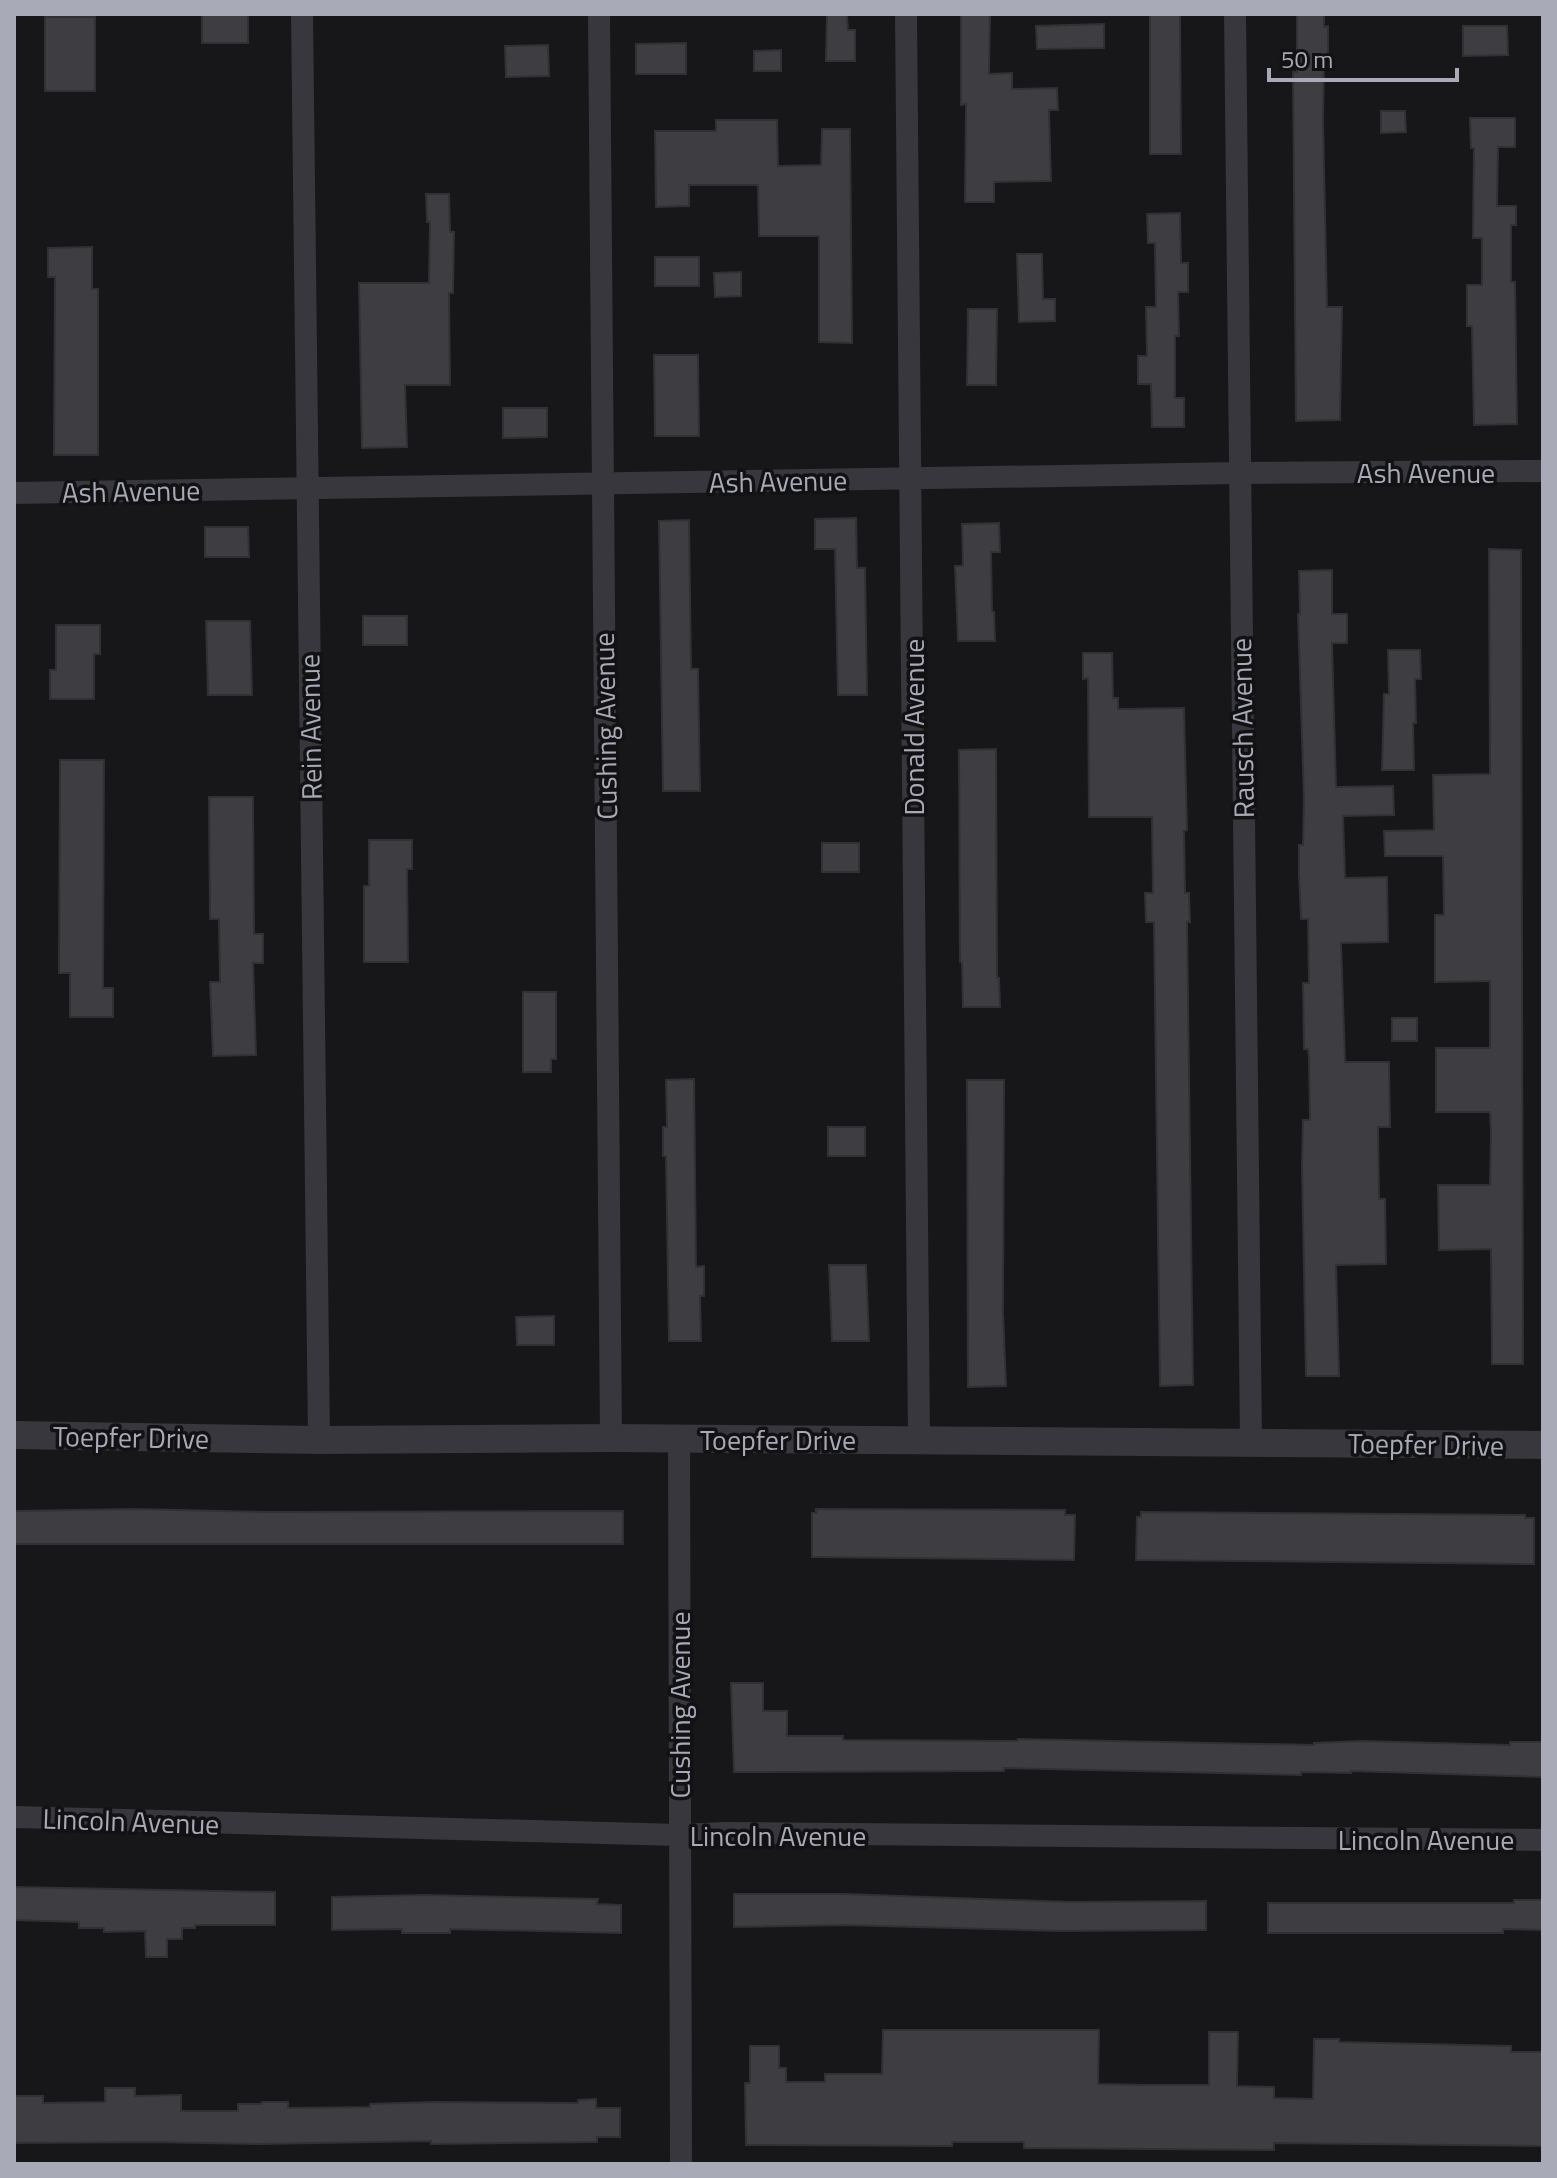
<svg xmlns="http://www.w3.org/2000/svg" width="1557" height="2178" font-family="'Titillium Web',sans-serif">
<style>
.building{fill:#3e3e42;stroke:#313034;stroke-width:2}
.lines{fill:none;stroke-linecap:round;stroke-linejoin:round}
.minor{stroke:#37373d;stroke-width:22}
.tertiary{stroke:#37373d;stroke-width:28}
.labels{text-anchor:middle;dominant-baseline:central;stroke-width:7;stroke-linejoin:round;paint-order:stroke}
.street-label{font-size:28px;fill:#a8aab8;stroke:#121113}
</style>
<rect width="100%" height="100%" fill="#171618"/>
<g class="building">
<rect x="202" y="14" width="46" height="29"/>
<path d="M 827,14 L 847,14 L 848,30 L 855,30 L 855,61 L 826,61 Z"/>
<path d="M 961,14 L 990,14 L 989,74 L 1012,73 L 1012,89 L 1057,88 L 1058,110 L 1049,110 L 1051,181 L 994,182 L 994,202 L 965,202 L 966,104 L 961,105 Z"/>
<path d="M 1150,14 L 1180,14 L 1181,154 L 1150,154 Z"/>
<path d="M 1297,14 L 1324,14 L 1324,27 L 1328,26 L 1328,59 L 1324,59 L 1323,121 L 1327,307 L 1342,307 L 1340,420 L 1296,421 L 1293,72 L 1297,72 Z"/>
<rect x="45" y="17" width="50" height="74"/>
<path d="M 1104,24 L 1104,48 L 1037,49 L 1036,26 Z"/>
<path d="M 1463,26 L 1507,26 L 1508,55 L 1463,56 Z"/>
<path d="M 686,43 L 686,74 L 636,74 L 636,44 Z"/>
<path d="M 548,45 L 549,76 L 506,77 L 505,46 Z"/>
<path d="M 781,50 L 781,71 L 754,71 L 754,51 Z"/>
<path d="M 1381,111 L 1405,111 L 1406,132 L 1381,133 Z"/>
<path d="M 1470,118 L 1515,118 L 1515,147 L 1498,147 L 1497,206 L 1516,206 L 1516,225 L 1511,225 L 1511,282 L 1515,282 L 1517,424 L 1474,425 L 1472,326 L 1467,326 L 1467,285 L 1482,285 L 1482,238 L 1473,238 L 1474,148 L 1471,148 Z"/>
<path d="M 716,120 L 777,120 L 778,166 L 821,165 L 822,129 L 850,129 L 852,343 L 819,342 L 819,236 L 759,236 L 758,185 L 689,185 L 689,206 L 656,207 L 655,131 L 716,131 Z"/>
<path d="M 426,194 L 449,194 L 450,232 L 454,232 L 453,293 L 449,293 L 450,385 L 405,385 L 407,447 L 362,448 L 359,283 L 429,283 L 430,222 L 427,222 Z"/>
<path d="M 1180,213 L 1181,263 L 1188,263 L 1188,292 L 1178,292 L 1179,336 L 1175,336 L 1175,398 L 1184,398 L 1184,427 L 1152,427 L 1151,384 L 1138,384 L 1138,356 L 1147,356 L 1146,307 L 1156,307 L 1155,243 L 1148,243 L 1147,214 Z"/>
<path d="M 92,247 L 92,289 L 98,289 L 98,455 L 54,455 L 55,277 L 48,277 L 48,248 Z"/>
<path d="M 1017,254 L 1042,254 L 1043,299 L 1055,299 L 1055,321 L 1019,322 Z"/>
<rect x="655" y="257" width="44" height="29"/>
<path d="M 741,272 L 741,296 L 715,297 L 714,273 Z"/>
<path d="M 968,309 L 997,309 L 996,385 L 967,385 Z"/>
<path d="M 654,355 L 698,355 L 699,436 L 655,436 Z"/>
<path d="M 503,408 L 547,408 L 547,437 L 503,438 Z"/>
<path d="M 856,518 L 857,568 L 865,568 L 867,695 L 838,695 L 835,549 L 815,549 L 815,519 Z"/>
<path d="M 689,520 L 691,669 L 698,669 L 700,791 L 663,791 L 659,521 Z"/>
<path d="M 999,523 L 1000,552 L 991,552 L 992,612 L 994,612 L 995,641 L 958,641 L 955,566 L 963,566 L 962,524 Z"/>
<path d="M 205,527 L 248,527 L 249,557 L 205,557 Z"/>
<path d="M 1489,549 L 1521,550 L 1523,1364 L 1492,1364 L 1491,1249 L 1439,1250 L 1438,1185 L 1490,1185 L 1491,1133 L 1490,1112 L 1436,1112 L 1436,1048 L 1490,1048 L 1490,981 L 1435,982 L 1435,915 L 1444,915 L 1443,856 L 1385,856 L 1384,831 L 1434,830 L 1433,775 L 1490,774 Z"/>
<path d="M 1332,570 L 1332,614 L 1347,614 L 1347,643 L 1332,643 L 1336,787 L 1393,786 L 1394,815 L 1343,816 L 1345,878 L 1387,877 L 1388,942 L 1341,943 L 1345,1062 L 1389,1062 L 1390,1127 L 1378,1127 L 1379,1199 L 1385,1199 L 1386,1264 L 1336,1265 L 1339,1376 L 1306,1376 L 1302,1166 L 1303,1120 L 1310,1120 L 1309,1057 L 1308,1049 L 1304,1049 L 1303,983 L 1309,983 L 1308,919 L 1301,919 L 1299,874 L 1299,845 L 1303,845 L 1304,799 L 1298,614 L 1300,614 L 1299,571 Z"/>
<rect x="363" y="616" width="44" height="29"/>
<path d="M 206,621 L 250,621 L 252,695 L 208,695 Z"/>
<path d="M 56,625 L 100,625 L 100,654 L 94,654 L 94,699 L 50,699 L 50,670 L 56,670 Z"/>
<path d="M 1388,650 L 1420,650 L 1421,679 L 1415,679 L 1416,723 L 1413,723 L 1414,770 L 1382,770 L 1384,694 L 1389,694 Z"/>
<path d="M 1083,653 L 1112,653 L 1113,698 L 1118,698 L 1118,709 L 1184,708 L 1187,830 L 1184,831 L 1185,893 L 1189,893 L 1190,922 L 1187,922 L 1193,1385 L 1160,1386 L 1154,922 L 1146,922 L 1145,893 L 1153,893 L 1152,817 L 1089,817 L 1088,678 L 1083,679 Z"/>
<path d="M 996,749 L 997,978 L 999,978 L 1000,1007 L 963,1007 L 962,962 L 960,962 L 959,750 Z"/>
<path d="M 60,760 L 104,760 L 103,988 L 113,988 L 113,1017 L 70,1017 L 70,973 L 59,973 Z"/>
<path d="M 209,797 L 253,797 L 254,934 L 263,934 L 263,963 L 253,963 L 256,1055 L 213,1056 L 210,982 L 220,982 L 219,919 L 210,919 Z"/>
<path d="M 369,840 L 412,840 L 412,869 L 407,869 L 408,962 L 364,962 L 364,886 L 369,886 Z"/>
<rect x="822" y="843" width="37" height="29"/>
<path d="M 523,992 L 556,992 L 556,1059 L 551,1059 L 551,1072 L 523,1072 Z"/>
<rect x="1392" y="1018" width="25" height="23"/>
<path d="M 694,1079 L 696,1267 L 704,1266 L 704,1296 L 700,1296 L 701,1341 L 669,1341 L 666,1156 L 663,1156 L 663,1127 L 667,1127 L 666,1080 Z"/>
<path d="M 967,1080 L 1004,1080 L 1003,1311 L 1006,1386 L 968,1387 Z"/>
<rect x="828" y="1127" width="37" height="29"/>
<path d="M 829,1265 L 866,1265 L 869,1341 L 832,1341 Z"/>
<path d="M 554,1316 L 554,1345 L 517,1345 L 516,1317 Z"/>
<path d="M 134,1509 L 270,1512 L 623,1511 L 623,1544 L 14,1544 L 14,1511 Z"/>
<path d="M 816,1509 L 1065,1510 L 1065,1515 L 1075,1515 L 1074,1560 L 812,1557 L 812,1513 L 816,1513 Z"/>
<path d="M 1141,1512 L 1525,1515 L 1525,1518 L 1534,1518 L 1534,1564 L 1136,1560 L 1137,1517 L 1141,1517 Z"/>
<path d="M 731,1683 L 763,1683 L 763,1711 L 787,1711 L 787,1736 L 843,1736 L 843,1740 L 1018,1741 L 1018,1739 L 1314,1745 L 1314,1743 L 1362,1741 L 1510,1745 L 1510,1742 L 1543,1742 L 1543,1777 L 1351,1771 L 1351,1773 L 1301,1772 L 1301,1775 L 1004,1768 L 1004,1771 L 734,1772 Z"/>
<path d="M 14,1887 L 275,1892 L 275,1925 L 195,1925 L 195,1928 L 182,1928 L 182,1939 L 167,1939 L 167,1957 L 146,1957 L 145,1931 L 104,1932 L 104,1928 L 79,1928 L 79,1922 L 14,1920 Z"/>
<path d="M 734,1894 L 845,1894 L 1070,1902 L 1206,1901 L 1206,1930 L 1058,1931 L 845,1925 L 734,1927 Z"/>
<path d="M 425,1895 L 598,1899 L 597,1904 L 621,1905 L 621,1933 L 450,1929 L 450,1933 L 402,1933 L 402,1929 L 332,1930 L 332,1897 Z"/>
<path d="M 1514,1900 L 1543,1900 L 1543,1930 L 1503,1929 L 1503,1933 L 1268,1933 L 1268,1903 L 1514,1903 Z"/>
<path d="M 883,2030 L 1099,2030 L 1098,2084 L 1147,2085 L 1209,2085 L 1209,2032 L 1238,2032 L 1237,2086 L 1274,2087 L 1274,2098 L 1313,2099 L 1314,2039 L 1339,2039 L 1339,2042 L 1511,2046 L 1511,2052 L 1543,2052 L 1543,2146 L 1274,2143 L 1274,2150 L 1024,2148 L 1024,2142 L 952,2142 L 952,2146 L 746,2145 L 745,2083 L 750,2083 L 750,2046 L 779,2046 L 779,2068 L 786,2068 L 786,2082 L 825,2082 L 825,2074 L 882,2074 Z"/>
<path d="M 105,2088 L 135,2088 L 135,2096 L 181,2095 L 181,2111 L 238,2111 L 238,2104 L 262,2104 L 262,2102 L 288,2102 L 288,2108 L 370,2107 L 370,2104 L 434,2102 L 578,2103 L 578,2100 L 596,2099 L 596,2108 L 620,2108 L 620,2137 L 597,2137 L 597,2142 L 431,2144 L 431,2141 L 260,2144 L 152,2142 L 14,2143 L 14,2096 L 43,2096 L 43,2103 L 105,2102 Z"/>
</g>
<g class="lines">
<g class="minor">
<path d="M 302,14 L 319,1440"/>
<path d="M 599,14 L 611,1438"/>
<path d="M 906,14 L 919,1440"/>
<path d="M 1235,14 L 1251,1441"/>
<path d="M 14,493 L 1239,473 L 1543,471"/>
<path d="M 679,1439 L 681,2164"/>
<path d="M 14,1817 L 679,1835 L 725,1833 L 1543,1840"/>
</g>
<path class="tertiary" d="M 14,1435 L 319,1440 L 611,1438 L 1543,1445"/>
</g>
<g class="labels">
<g class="street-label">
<text x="1426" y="472">Ash Avenue</text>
<text transform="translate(778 481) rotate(-1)">Ash Avenue</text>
<text transform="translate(131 491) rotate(-1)">Ash Avenue</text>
<text transform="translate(605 726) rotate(-91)">Cushing Avenue</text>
<text transform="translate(310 727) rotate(-91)">Rein Avenue</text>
<text transform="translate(913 727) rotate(-90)">Donald Avenue</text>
<text transform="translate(1242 728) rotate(-91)">Rausch Avenue</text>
<text transform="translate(131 1437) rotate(1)">Toepfer Drive</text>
<text x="778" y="1439">Toepfer Drive</text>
<text transform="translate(1426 1444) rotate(1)">Toepfer Drive</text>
<text transform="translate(679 1705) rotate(-90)">Cushing Avenue</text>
<text transform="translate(131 1821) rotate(2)">Lincoln Avenue</text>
<text x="778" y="1835">Lincoln Avenue</text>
<text x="1426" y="1839">Lincoln Avenue</text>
</g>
</g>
<rect width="1557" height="2178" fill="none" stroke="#a8aab8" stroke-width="32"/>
<path d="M1269 68v12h188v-12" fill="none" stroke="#a8aab8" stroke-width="4"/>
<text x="1281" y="68" font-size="24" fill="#a8aab8" stroke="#121113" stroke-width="6" paint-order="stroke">50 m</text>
</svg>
